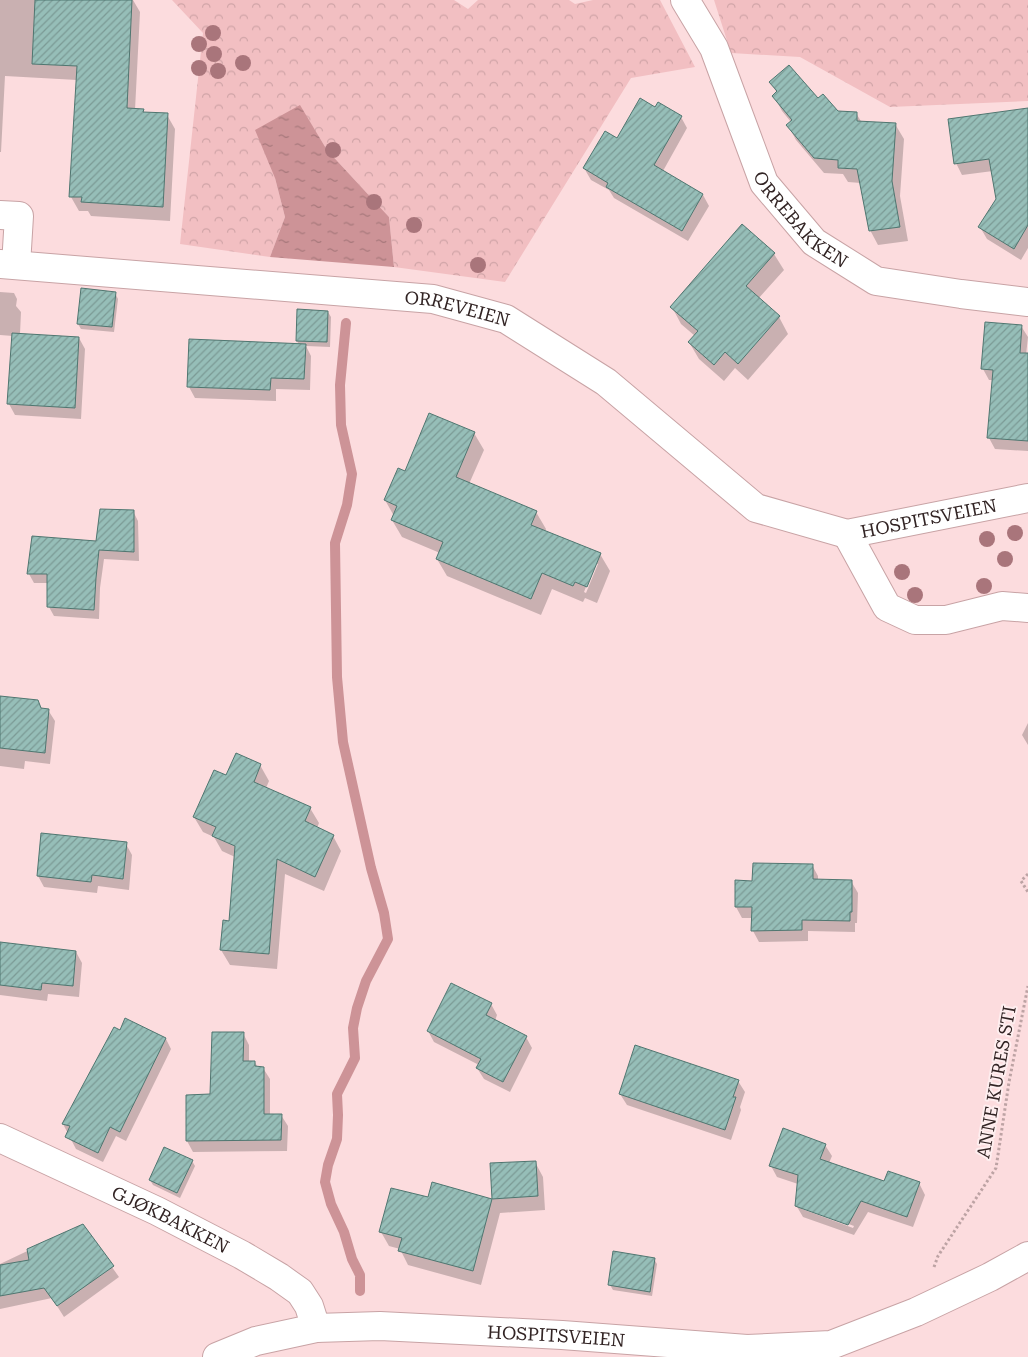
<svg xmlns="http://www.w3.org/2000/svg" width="1028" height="1357" font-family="'Roboto Serif',serif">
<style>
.forest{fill:url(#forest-crowns)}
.water{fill:url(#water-ripples)}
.shadow{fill:#0003;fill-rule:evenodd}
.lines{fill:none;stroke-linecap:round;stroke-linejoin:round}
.stream{stroke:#cd9397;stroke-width:10}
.building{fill:url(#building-hatch);stroke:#4f7670}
.minor-casing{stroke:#c8a3a5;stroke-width:30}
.path{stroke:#bda3a4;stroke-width:3;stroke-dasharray:2.5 2.5;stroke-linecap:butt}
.minor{stroke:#fff;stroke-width:28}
.tree{fill:#a9757b}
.labels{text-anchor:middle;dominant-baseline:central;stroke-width:4;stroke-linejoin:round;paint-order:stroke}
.street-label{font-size:18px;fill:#322424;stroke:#feeeef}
</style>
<defs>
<pattern id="forest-crowns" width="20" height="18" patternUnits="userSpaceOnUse" patternTransform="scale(1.25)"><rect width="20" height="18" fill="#f2bfc2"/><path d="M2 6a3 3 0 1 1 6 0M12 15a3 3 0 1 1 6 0" fill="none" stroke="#d0a4a7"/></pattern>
<pattern id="water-ripples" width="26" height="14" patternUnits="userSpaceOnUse" patternTransform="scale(1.25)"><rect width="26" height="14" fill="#cd9397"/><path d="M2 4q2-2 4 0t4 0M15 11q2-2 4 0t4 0" fill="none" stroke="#a7787b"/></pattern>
<pattern id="building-hatch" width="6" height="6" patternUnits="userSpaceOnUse" patternTransform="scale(1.25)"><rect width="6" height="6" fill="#96beb8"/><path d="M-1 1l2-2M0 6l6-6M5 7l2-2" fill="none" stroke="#7b9a95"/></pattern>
</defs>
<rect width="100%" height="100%" fill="#fcdcde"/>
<g class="forest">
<path d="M 172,0 L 454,0 L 468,9 L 478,0 L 569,0 L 575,4 L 593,0 L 660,0 L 695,67 L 631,78 L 505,282 L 394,267 L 389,217 L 327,150 L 300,106 L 275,178 L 285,217 L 270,257 L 180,244 L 203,33 Z"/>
<path d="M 714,0 L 1028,0 L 1028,101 L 890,107 L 800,57 L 731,53 Z"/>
</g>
<path class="water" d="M 300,105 L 327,150 L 389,217 L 394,267 L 270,257 L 285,217 L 275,178 L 255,130 Z"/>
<g class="shadow">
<path d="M 0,0 L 133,0 L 140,12 L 135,110 L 143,110 L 145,114 L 167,115 L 175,129 L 170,221 L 91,216 L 88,211 L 79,211 L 71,197 L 77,80 L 5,76 L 1,152 L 0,152 Z"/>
<path d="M 770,82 L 818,100 L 837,112 L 856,113 L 862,123 L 895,124 L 904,139 L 900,196 L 908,241 L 878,245 L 870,230 L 861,183 L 848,182 L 843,174 L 824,173 L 796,140 L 788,125 L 791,122 L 782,111 L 774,96 L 777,93 Z"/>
<path d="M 1028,109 L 1028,248 L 1021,260 L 987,239 L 980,227 L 997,199 L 993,171 L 962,175 L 956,163 Z"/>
<path d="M 681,117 L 687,128 L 663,171 L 703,195 L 709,206 L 688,241 L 614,198 L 609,190 L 591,180 L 584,168 L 617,139 Z"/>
<path d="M 774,254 L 784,270 L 758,299 L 779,317 L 788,334 L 748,380 L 735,368 L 724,381 L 699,359 L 689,342 L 695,336 L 681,324 L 672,307 Z"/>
<path d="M 0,292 L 14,293 L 17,299 L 16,306 L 21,312 L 20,334 L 79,338 L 85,349 L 81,419 L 15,415 L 9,404 L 13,336 L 0,335 Z"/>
<path d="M 115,293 L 118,299 L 114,332 L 81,329 L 78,324 Z"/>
<path d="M 328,312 L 331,317 L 330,347 L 306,346 L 311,356 L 310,390 L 276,389 L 276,401 L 195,398 L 189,387 L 299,345 L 297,341 Z"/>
<path d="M 1021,326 L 1028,337 L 1026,355 L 1028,355 L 1028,451 L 995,449 L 989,438 L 994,380 L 989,380 L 983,369 Z"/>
<path d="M 474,433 L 484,450 L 469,484 L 536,512 L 546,529 L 545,532 L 600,554 L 610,571 L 597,603 L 585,598 L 583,602 L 552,589 L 541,615 L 447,576 L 437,559 L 440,553 L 402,537 L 392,520 L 394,516 L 385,500 L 406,473 ZM 595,564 L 598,564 L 586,593 L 584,592 Z"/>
<path d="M 133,511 L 138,521 L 139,561 L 104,559 L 100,588 L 99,619 L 54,616 L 49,607 L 49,583 L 34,583 L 29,574 L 97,542 Z"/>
<path d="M 0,697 L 38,701 L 42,710 L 48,710 L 55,721 L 50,764 L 25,761 L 24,769 L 0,766 Z"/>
<path d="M 1028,723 L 1028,745 L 1022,735 Z"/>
<path d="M 260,765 L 269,781 L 266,788 L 310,808 L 319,823 L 317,828 L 333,836 L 341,851 L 324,891 L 285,874 L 277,969 L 230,965 L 221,950 L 230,922 L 235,857 L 222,851 L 214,837 L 203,832 L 194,817 L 227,777 Z"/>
<path d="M 126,844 L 132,855 L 129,890 L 98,886 L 97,893 L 44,887 L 38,876 Z"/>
<path d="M 812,865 L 818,876 L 818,881 L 851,881 L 858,893 L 857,923 L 855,923 L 855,932 L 808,931 L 808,941 L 759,942 L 753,931 L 753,918 L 742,918 L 736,907 L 754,882 Z"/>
<path d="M 0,944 L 76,952 L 82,963 L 79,997 L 48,994 L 47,1001 L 0,995 Z"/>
<path d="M 491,1004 L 497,1015 L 495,1021 L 526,1037 L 532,1048 L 510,1092 L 484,1079 L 477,1068 L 479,1065 L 434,1042 L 428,1031 Z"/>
<path d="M 121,1032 L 166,1039 L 171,1049 L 126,1141 L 116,1136 L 103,1162 L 76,1149 L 63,1124 Z"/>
<path d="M 243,1033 L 249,1045 L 249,1062 L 255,1062 L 258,1068 L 263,1068 L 270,1079 L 270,1115 L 281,1115 L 288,1126 L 287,1151 L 193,1152 L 187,1141 L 187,1096 L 212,1095 Z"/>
<path d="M 738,1081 L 745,1092 L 740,1107 L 741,1110 L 731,1140 L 627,1105 L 620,1094 Z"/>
<path d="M 825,1145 L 832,1156 L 829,1163 L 885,1183 L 919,1183 L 925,1195 L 913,1227 L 868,1212 L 854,1235 L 803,1217 L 796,1205 L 798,1184 L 777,1177 L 771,1166 ZM 802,1207 L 854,1226 L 853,1228 L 802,1209 Z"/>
<path d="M 192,1161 L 195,1166 L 180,1198 L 153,1185 L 150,1180 Z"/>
<path d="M 535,1162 L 543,1177 L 545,1210 L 500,1213 L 481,1285 L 408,1265 L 400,1249 L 389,1246 L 381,1232 L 429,1199 L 433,1183 L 493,1200 L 491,1165 Z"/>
<path d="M 82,1225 L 119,1277 L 64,1317 L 52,1298 L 0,1309 L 0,1264 Z"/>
<path d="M 654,1259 L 657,1264 L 652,1296 L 613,1290 L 610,1285 Z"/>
</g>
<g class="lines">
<path class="stream" d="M 346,323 L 340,385 L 341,425 L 352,474 L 347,505 L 335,543 L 337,677 L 343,742 L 371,868 L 384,913 L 388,939 L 366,981 L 357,1008 L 353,1028 L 355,1058 L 337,1094 L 338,1115 L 337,1139 L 328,1165 L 325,1182 L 331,1204 L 344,1232 L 352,1259 L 360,1275 L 360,1291"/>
</g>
<g class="building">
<path d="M 35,0 L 132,0 L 127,108 L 144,109 L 143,112 L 168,113 L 163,207 L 81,202 L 82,197 L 69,197 L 77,66 L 32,64 Z"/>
<path d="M 789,65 L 818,98 L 823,94 L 838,111 L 857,112 L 857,121 L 896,123 L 892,181 L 900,227 L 869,231 L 857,169 L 838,168 L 838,160 L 814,158 L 786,125 L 792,120 L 772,96 L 777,91 L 769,82 Z"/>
<path d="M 640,98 L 655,107 L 658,102 L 682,116 L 654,165 L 703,194 L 682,231 L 606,187 L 608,183 L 583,168 L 605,131 L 617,138 Z"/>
<path d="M 1028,108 L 1028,225 L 1014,249 L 978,227 L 996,199 L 989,159 L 954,164 L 948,119 Z"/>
<path d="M 742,224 L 775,253 L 746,286 L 780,316 L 738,364 L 725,352 L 714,365 L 688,342 L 698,331 L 670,307 Z"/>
<path d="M 81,288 L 116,292 L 112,327 L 77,324 Z"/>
<path d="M 297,309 L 328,311 L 327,342 L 296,341 Z"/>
<path d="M 985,322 L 1022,325 L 1020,353 L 1028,353 L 1028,441 L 987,438 L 993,370 L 981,369 Z"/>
<path d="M 12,333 L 79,337 L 75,408 L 7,404 Z"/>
<path d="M 189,339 L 306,344 L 304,379 L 271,378 L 270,390 L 187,387 Z"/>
<path d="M 429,413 L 475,432 L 456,477 L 537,511 L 531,525 L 601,553 L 587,587 L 575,582 L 573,586 L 542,573 L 531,599 L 436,559 L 443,542 L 391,520 L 397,506 L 384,500 L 398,468 L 405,471 Z"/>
<path d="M 100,509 L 134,510 L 134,552 L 99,550 L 96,578 L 94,610 L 47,607 L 47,574 L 27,574 L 32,536 L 96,541 Z"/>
<path d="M 0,696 L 38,700 L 41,708 L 49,709 L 45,753 L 0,748 Z"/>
<path d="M 236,753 L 261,764 L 254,782 L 311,807 L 305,821 L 334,835 L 315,877 L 277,859 L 269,954 L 220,950 L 223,920 L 229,921 L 235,846 L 212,836 L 216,827 L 193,817 L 214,770 L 226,775 Z"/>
<path d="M 41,833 L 127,842 L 123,879 L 92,875 L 91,882 L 37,876 Z"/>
<path d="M 753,863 L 813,864 L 813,879 L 852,880 L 852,912 L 850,912 L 850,921 L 802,920 L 802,930 L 751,931 L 752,907 L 735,907 L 735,880 L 752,881 Z"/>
<path d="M 0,942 L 76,951 L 73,986 L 42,983 L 41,990 L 0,985 Z"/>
<path d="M 451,983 L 492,1003 L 486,1015 L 527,1036 L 503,1082 L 476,1068 L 481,1059 L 427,1031 Z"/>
<path d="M 125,1018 L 166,1038 L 120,1132 L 110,1127 L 98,1153 L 65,1137 L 70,1126 L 62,1124 L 114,1027 L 120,1030 Z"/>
<path d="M 212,1032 L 244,1032 L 243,1061 L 255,1061 L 255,1066 L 264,1067 L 264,1114 L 282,1114 L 281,1140 L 186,1141 L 186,1095 L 210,1094 Z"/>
<path d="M 635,1045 L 739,1080 L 733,1097 L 736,1097 L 725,1130 L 619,1094 Z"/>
<path d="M 783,1128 L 826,1144 L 820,1159 L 884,1181 L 888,1171 L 920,1182 L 907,1217 L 861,1201 L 848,1225 L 795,1206 L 798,1175 L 769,1166 Z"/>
<path d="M 164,1147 L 193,1160 L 177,1193 L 149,1180 Z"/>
<path d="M 536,1161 L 538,1196 L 492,1199 L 473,1271 L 398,1251 L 402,1238 L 379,1232 L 391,1188 L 428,1197 L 432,1182 L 492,1199 L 490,1163 Z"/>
<path d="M 83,1224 L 114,1266 L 57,1306 L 44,1288 L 0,1296 L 0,1265 L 29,1260 L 27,1249 Z"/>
<path d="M 613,1251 L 655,1258 L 650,1292 L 608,1285 Z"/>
</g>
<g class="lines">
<defs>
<g id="minor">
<path id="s1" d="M 685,0 L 714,48 L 764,183 L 814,242 L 876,281 L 961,294 L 1028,302"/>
<path d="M 0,215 L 19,216 L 16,265"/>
<path id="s2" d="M 0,264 L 433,299 L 506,319 L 606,382 L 756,508 L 847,534 L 1028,498"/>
<path d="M 847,534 L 887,607 L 915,620 L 946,620 L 1002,606 L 1028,608"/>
<path id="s3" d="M 0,1138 L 157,1211 L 242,1255 L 279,1277 L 300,1292 L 309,1306 L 316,1328"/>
<path id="s4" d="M 217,1357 L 256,1341 L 316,1328 L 380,1326 L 562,1335 L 747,1349 L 831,1345 L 916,1312 L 990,1277 L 1028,1256"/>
</g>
</defs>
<use href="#minor" class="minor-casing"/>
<g class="path">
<path d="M 1028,874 L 1021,881 L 1028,892"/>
<path d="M 934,1267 L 938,1256 L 996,1168 L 1009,1082 L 1028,986"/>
</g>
<use href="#minor" class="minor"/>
</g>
<g class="tree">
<circle cx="213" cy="33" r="8"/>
<circle cx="199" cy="44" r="8"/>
<circle cx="214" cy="54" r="8"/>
<circle cx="243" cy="63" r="8"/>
<circle cx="199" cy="68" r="8"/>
<circle cx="218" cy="71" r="8"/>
<circle cx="333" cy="150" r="8"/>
<circle cx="374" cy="202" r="8"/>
<circle cx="414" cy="225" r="8"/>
<circle cx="478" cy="265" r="8"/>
<circle cx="1015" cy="533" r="8"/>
<circle cx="987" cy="539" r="8"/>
<circle cx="1005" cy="559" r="8"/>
<circle cx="902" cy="572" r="8"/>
<circle cx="984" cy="586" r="8"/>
<circle cx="915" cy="595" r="8"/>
</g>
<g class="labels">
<g class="street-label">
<text stroke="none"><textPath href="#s1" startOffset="252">ORREBAKKEN</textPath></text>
<text stroke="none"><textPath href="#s2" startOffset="460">ORREVEIEN</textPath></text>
<text stroke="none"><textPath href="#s2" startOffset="1002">HOSPITSVEIEN</textPath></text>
<text transform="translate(996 1082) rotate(-80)">ANNE KURES STI</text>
<text stroke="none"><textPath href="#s3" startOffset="189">GJØKBAKKEN</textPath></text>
<text stroke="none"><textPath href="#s4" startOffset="344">HOSPITSVEIEN</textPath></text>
</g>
</g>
</svg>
